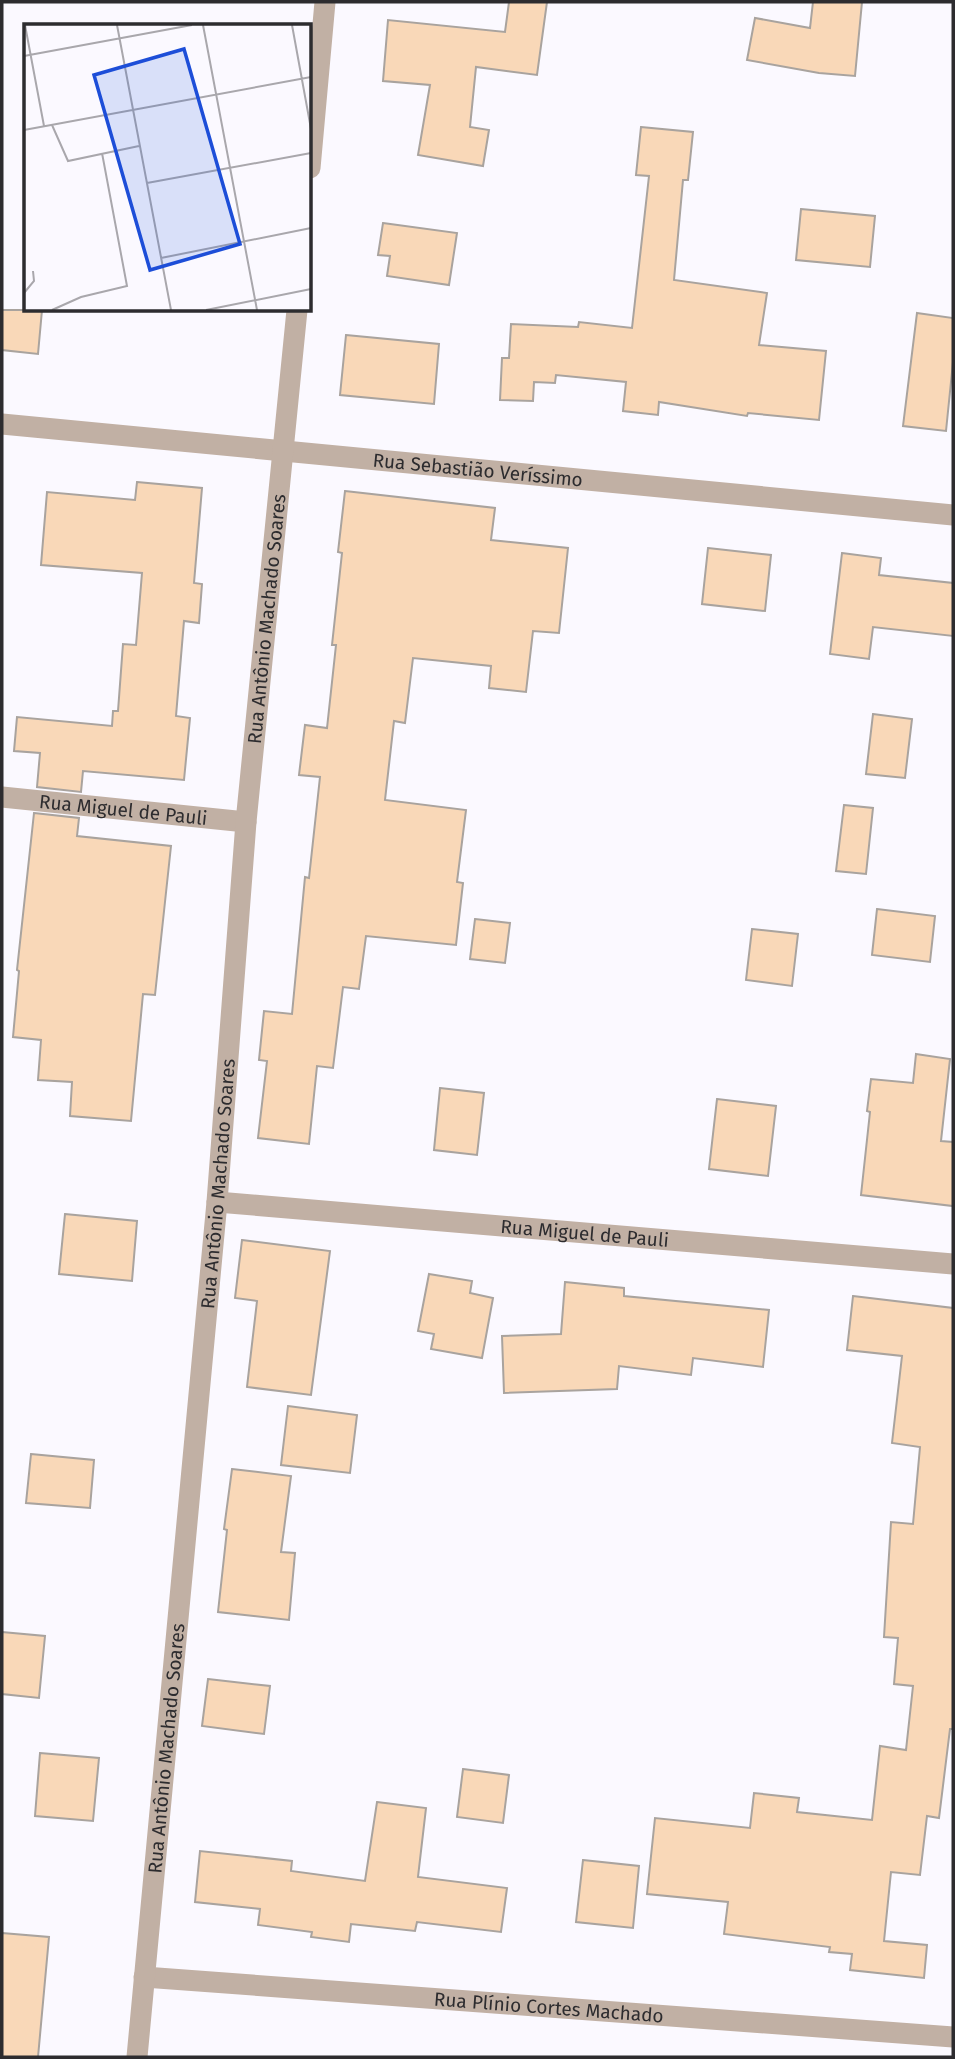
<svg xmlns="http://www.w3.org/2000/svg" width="955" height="2059" font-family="'Fira Sans',sans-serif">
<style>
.building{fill:#f9d8b8;stroke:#a9a39e;stroke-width:2}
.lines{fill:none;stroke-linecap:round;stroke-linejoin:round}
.minor{stroke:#c1b0a4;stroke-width:21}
.tertiary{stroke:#c1b0a4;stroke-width:21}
.labels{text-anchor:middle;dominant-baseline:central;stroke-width:7;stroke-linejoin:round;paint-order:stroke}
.street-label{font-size:19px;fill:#2d2c2f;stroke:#fff}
.inset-road{fill:none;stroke:#a9a7ac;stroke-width:2}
.view{fill:#1d4ed8;fill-opacity:0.15;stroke:#1d4ed8;stroke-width:3.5}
.inset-edge{fill:none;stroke:#2d2c2f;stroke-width:3.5}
</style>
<rect width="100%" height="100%" fill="#fbf9ff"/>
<g class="building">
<path d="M 509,2 L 547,2 L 537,75 L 476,67 L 470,127 L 489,130 L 483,166 L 418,155 L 430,85 L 383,81 L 388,20 L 505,32 Z"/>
<path d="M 813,2 L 862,2 L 855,76 L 819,73 L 747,60 L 755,18 L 810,28 Z"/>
<path d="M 641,127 L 693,132 L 688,180 L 683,180 L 674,280 L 767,293 L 759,345 L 826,351 L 819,420 L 748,413 L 747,416 L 659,402 L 658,415 L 623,411 L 626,382 L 556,375 L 555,383 L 534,382 L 533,401 L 500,400 L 502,358 L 509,358 L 511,324 L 578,327 L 579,322 L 632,328 L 649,176 L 636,175 Z"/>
<path d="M 801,209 L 875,216 L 870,267 L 796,260 Z"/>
<path d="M 383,223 L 457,233 L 449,285 L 387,276 L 390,256 L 378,255 Z"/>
<path d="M 2,310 L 42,310 L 38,354 L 2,350 Z"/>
<path d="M 917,313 L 953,318 L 953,362 L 946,431 L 903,426 Z"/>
<path d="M 346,335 L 439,344 L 434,404 L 340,395 Z"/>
<path d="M 137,482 L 202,488 L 194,583 L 202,584 L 199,623 L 184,621 L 176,716 L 190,718 L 184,780 L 83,771 L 81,792 L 37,787 L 40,753 L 14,751 L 17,717 L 112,726 L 113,711 L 118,711 L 123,644 L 136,645 L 142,573 L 41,565 L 47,492 L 135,500 Z"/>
<path d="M 345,491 L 495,508 L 491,540 L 568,548 L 559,633 L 533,631 L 526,692 L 489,688 L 491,666 L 413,658 L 405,723 L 394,721 L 385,800 L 466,810 L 457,882 L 463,883 L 456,945 L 366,936 L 359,989 L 343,987 L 333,1068 L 317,1066 L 309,1144 L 258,1138 L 267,1061 L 259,1060 L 264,1011 L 292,1014 L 305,877 L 309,878 L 320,777 L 299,775 L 305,725 L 327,728 L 336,645 L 332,645 L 342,553 L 338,552 Z"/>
<path d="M 708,548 L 771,555 L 765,611 L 702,604 Z"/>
<path d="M 842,553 L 881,558 L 879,575 L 953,583 L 953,636 L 873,627 L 869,659 L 830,654 Z"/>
<path d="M 873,714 L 912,719 L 905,778 L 866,774 Z"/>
<path d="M 844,805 L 873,808 L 866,874 L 836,871 Z"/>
<path d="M 34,813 L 79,818 L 77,836 L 171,846 L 155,995 L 143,994 L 131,1121 L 70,1116 L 72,1082 L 38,1080 L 41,1040 L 13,1037 L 19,971 L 17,970 Z"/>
<path d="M 877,909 L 935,916 L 930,962 L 872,955 Z"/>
<path d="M 475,919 L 510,923 L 505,963 L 470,959 Z"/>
<path d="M 752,929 L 798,934 L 792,986 L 746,980 Z"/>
<path d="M 916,1054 L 950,1059 L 941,1141 L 953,1142 L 953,1206 L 861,1195 L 870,1112 L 867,1111 L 871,1079 L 913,1083 Z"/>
<path d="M 440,1088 L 484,1093 L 477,1155 L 434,1150 Z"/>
<path d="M 717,1099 L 776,1106 L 768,1176 L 709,1169 Z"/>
<path d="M 65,1214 L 137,1221 L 132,1281 L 59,1274 Z"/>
<path d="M 242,1240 L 330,1251 L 311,1395 L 247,1387 L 257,1301 L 235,1298 Z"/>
<path d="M 429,1274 L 472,1281 L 470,1293 L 493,1298 L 482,1358 L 431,1349 L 434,1334 L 418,1331 Z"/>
<path d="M 565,1282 L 624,1288 L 624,1296 L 769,1310 L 763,1367 L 693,1358 L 691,1375 L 619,1366 L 617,1389 L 504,1393 L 502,1336 L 561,1334 Z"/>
<path d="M 853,1296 L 953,1308 L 953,1729 L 950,1729 L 939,1818 L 927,1816 L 920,1875 L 891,1872 L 884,1941 L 927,1945 L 924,1978 L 850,1970 L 852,1954 L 829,1952 L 830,1947 L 724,1934 L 728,1902 L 647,1894 L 655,1818 L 750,1828 L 754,1793 L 799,1798 L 797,1812 L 872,1820 L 880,1746 L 906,1750 L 913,1686 L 894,1684 L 898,1638 L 884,1637 L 891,1522 L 913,1524 L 920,1447 L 892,1443 L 902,1356 L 847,1350 Z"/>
<path d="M 288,1406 L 357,1415 L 350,1473 L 281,1465 Z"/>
<path d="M 31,1454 L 94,1460 L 90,1508 L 26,1503 Z"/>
<path d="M 232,1469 L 291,1476 L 281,1552 L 295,1553 L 289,1620 L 218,1612 L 227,1530 L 224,1529 Z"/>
<path d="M 2,1632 L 45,1636 L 39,1698 L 2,1694 Z"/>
<path d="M 208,1679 L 270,1686 L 264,1734 L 202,1726 Z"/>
<path d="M 40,1753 L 99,1758 L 93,1821 L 35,1816 Z"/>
<path d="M 463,1769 L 509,1775 L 503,1823 L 457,1817 Z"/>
<path d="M 377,1802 L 426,1808 L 418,1877 L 507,1888 L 501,1932 L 417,1922 L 415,1931 L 351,1924 L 349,1942 L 311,1937 L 312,1932 L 258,1925 L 260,1909 L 195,1902 L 200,1851 L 292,1861 L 291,1871 L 365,1881 Z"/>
<path d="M 583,1860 L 639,1866 L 633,1928 L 576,1922 Z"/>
<path d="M 2,1933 L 49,1937 L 38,2057 L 2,2057 Z"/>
</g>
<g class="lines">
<g class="minor">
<path id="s1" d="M 2,424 L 953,515"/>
<path id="s2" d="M 2,797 L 246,822"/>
<path id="s3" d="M 217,1202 L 953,1264"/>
</g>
<g class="tertiary">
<path d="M 310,168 L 325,2"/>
<path id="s4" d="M 144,1977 L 953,2037"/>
<path id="s5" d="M 137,2057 L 217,1202 L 246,822 L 297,310"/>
</g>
</g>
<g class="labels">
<g class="street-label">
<text stroke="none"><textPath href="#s1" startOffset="478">Rua Sebastião Veríssimo</textPath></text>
<text stroke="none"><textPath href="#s5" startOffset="1444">Rua Antônio Machado Soares</textPath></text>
<text stroke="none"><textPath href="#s2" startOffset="122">Rua Miguel de Pauli</textPath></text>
<text stroke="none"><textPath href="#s5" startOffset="877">Rua Antônio Machado Soares</textPath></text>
<text stroke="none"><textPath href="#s3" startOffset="369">Rua Miguel de Pauli</textPath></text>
<text stroke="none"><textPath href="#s5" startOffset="310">Rua Antônio Machado Soares</textPath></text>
<text stroke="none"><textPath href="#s4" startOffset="406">Rua Plínio Cortes Machado</textPath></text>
</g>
</g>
<g transform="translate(24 24)">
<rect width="287" height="287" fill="#fbf9ff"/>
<path class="inset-road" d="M 1,1 L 20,102M 93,1 L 147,286M 179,1 L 233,286M 268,1 L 287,105M 0,32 L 168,1M 28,101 L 44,137 L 115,122M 0,106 L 287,53M 123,159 L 287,129M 137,234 L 287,204M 0,269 L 10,257 L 9,247M 28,286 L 57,273 L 103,262 L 78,129M 182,286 L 287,265"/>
<path class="view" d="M 160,25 L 216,220 L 126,246 L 70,51 Z"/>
<rect width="287" height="287" class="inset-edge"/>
</g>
<rect width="955" height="2059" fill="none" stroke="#2d2c2f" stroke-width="7"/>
</svg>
